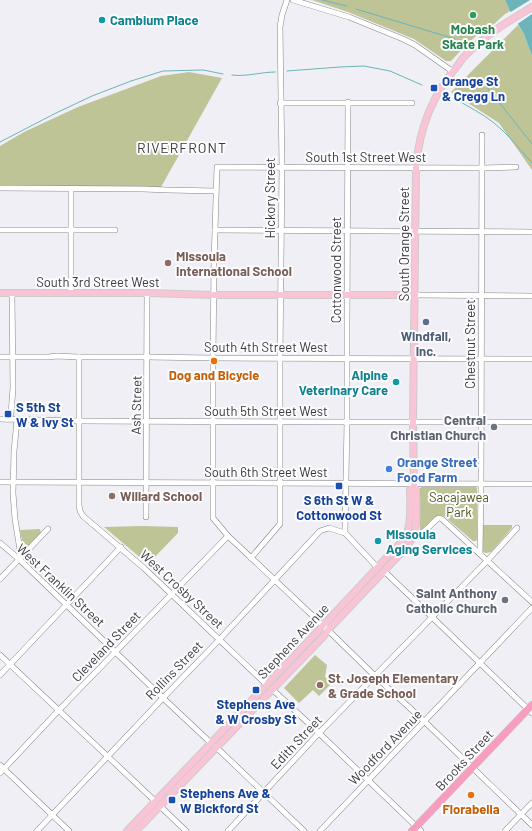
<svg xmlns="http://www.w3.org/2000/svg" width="532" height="831" font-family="Barlow,sans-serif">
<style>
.green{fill:#bec496}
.water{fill:#6cb4b9}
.pier{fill:#efeff5}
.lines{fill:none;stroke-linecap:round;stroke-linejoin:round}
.stream{stroke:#6cb4b9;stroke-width:1}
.minor-casing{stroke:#84848a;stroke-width:6}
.major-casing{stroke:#ccc;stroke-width:8}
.highway-casing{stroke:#ccc;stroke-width:8}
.minor{stroke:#fff;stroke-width:5}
.major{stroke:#fac4d7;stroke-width:6}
.highway{stroke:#f79dbd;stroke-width:7}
.leisure-dot{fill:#2e9e5b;stroke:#fcfcff;stroke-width:1.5}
.culture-dot{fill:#0f9aa8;stroke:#fcfcff;stroke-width:1.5}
.transit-dot{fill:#1a4fb4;stroke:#fcfcff;stroke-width:1.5}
.education-dot{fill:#8d6e63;stroke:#fcfcff;stroke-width:1.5}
.service-dot{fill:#5c6f8a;stroke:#fcfcff;stroke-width:1.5}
.food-dot{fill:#e8710a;stroke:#fcfcff;stroke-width:1.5}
.worship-dot{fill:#6b7280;stroke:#fcfcff;stroke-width:1.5}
.shop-dot{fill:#3f7fe0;stroke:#fcfcff;stroke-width:1.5}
.labels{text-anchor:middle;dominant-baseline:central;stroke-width:4;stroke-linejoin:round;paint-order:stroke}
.culture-label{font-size:13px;font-weight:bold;fill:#0d838f;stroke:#fcfcff;text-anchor:start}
.leisure-label{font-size:13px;font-weight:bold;fill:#27864d;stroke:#fcfcff}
.transit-label{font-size:13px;font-weight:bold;fill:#164399;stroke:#fcfcff;text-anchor:start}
.street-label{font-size:13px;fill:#3a3a3c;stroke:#fcfcff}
.education-label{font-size:13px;font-weight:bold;fill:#785e54;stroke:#fcfcff;text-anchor:start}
.service-label{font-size:13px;font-weight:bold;fill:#4e5e75;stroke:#fcfcff}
.food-label{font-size:13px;font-weight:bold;fill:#c56008;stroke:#fcfcff}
.worship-label{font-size:13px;font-weight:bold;fill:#5b616d;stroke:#fcfcff;text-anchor:end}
.shop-label{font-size:13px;font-weight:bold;fill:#366cbe;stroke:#fcfcff;text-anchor:start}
.park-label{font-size:13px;fill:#51561b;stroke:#fcfcff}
.neighbourhood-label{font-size:14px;letter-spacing:1px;fill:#3a3a3c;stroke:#fcfcff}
</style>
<rect width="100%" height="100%" fill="#efeff5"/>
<g class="green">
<path d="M 312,0 L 505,0 L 510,11 L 505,14 L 494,24 L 480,33 L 468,43 L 451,61 L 446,61 L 414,39 L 348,12 Z"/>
<path d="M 518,25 L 524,34 L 532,56 L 532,170 L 499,123 L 451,92 Z"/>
<path d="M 189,72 L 222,78 L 161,187 L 0,186 L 0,146 L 24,132 L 78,107 L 161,76 Z"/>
<path d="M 422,487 L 476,487 L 477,488 L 477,539 L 476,541 L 473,541 L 444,516 C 434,514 430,522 424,529 L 422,530 L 420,530 L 420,488 Z"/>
<path d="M 482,525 L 512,525 L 512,528 L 491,552 L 486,553 L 483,552 L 482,549 Z"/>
<path d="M 142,526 L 178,527 L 178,533 L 148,564 L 104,527 Z"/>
<path d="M 40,529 L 41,533 L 24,550 L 20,530 Z"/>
<path d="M 315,655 L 327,665 L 325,677 L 332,683 L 319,696 L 313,690 L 299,703 L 284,688 Z"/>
</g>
<path class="water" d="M 505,0 L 532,0 L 532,56 L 524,34 L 510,11 Z"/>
<path class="pier" d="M 530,0 L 532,0 L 532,14 L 516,25 L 509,13 Z"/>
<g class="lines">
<g class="stream">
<path d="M 322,0 L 347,6"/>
<path d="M 356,9 L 455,39"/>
<path d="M 287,71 L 340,67 L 364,66 L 390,71 L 422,85"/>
<path d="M 232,75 C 246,77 261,72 275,72"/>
<path d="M 479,77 L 532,144"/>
<path d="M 457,100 C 469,107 483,114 494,123 C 508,134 520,150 532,163"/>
<path d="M 0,142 L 56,113 L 92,96 L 131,81 L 163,71 L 203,70 L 223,74"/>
</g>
<defs>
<g id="minor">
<path d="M 293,0 L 349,17 L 403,39 L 415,45 L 452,71"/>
<path d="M 280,103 L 412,103"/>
<path d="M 516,167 L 482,168 L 217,167 L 214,263 L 213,358 L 213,518 L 228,536 L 331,633 L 375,676 L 424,721 L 532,825"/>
<path d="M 0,188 L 143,189 L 168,190 L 216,191"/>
<path d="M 71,189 L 71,293"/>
<path d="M 0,230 L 115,230"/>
<path d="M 215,230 L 532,232"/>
<path d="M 415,295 L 532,296"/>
<path d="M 0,357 L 49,357 L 56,356 L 79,357 L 147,357 L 213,358 L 532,359"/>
<path d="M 79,357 L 79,505 L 80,511 L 83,516 L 145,569 L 267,685"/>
<path d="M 0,419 L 80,421 L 347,422 L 532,422"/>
<path d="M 7,419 L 11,414 L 13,388 L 12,293"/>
<path d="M 17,420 L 14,451 L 13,493 L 15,519 L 20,550 L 19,559"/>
<path d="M 0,482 L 532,484"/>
<path d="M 146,517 L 147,293"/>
<path d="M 345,533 L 347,422 L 347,326 L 348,102"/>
<path d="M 414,534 C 424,535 430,525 437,519 L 439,518 L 442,519 L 532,602"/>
<path d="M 0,543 L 19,559 L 163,698 L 211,743"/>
<path d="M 480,553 L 481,488 L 482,135"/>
<path d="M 251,558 L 280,524 L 280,357 L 282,167 L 280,27 L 282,15 L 287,0"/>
<path d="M 384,571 L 532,713"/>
<path d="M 0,579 L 48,529"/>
<path d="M 0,655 L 155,801"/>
<path d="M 0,675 L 121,547"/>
<path d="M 272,689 L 319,733 L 421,831"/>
<path d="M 216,747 L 304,831"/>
<path d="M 0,765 L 69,831"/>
<path d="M 0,773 L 59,710 L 228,536"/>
<path d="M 160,806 L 186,831"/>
<path d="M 37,831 L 163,698 L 220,639 L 320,531 L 329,528 L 345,533 L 377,567"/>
<path d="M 228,831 L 319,733 L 487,561 L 517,528"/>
<path d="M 320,831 L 532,608"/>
<path d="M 505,831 L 532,803"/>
</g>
<g id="major">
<path d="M 0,293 L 147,293 L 213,295 L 415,295"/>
<path d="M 414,487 L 413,422 L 416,168 C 419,128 432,95 458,65 C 461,60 465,55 470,51 C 488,33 511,20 532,7"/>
<path d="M 127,831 L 317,632 L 405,538 C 412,523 410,506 410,490 L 414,487"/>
<path d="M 136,831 L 323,637 L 328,630 L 403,551 C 407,546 412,541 414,534 C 418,522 416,503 416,490 L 414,487"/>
</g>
<path id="highway" d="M 412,831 L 532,705"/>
</defs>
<use href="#minor" class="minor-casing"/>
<use href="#major" class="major-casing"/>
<use href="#highway" class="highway-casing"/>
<use href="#minor" class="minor"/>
<use href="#major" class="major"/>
<use href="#highway" class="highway"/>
</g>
<circle class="leisure-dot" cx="473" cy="15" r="4"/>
<g class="culture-dot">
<circle cx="102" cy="20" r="4"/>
<circle cx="396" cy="382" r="4"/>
<circle cx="378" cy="541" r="4"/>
</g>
<g class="transit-dot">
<rect x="430" y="84" width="8" height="8" rx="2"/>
<rect x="4" y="410" width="8" height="8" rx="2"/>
<rect x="335" y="482" width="8" height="8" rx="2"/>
<rect x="252" y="686" width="8" height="8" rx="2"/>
<rect x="168" y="796" width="8" height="8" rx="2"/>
</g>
<g class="education-dot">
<circle cx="168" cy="263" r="4"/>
<circle cx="112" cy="496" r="4"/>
<circle cx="320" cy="685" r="4"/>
</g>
<circle class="service-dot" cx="426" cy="322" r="4"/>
<g class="food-dot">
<circle cx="214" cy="361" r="4"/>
<circle cx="471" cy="795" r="4"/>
</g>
<g class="worship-dot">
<circle cx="494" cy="427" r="4"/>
<circle cx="505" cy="600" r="4"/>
</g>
<circle class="shop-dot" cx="389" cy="469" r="4"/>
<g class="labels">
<g class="culture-label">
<text x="110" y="20">Cambium Place</text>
<text x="388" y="375" text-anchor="end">Alpine<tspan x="388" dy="15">Veterinary Care</tspan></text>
<text x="386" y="534">Missoula<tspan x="386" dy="15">Aging Services</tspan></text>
</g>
<g class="leisure-label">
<text x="473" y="29">Mobash<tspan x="473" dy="15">Skate Park</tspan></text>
</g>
<g class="transit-label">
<text x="442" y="81">Orange St<tspan x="442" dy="15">&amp; Cregg Ln</tspan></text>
<text x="16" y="407">S 5th St<tspan x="16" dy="15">W &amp; Ivy St</tspan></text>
<text x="339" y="500" text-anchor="middle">S 6th St W &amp;<tspan x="339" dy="15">Cottonwood St</tspan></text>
<text x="256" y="704" text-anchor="middle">Stephens Ave<tspan x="256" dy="15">&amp; W Crosby St</tspan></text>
<text x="180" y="793">Stephens Ave &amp;<tspan x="180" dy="15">W Bickford St</tspan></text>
</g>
<g class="street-label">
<text x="366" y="157">South 1st Street West</text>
<text transform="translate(270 198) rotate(-90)">Hickory Street</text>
<text transform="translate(404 244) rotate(-90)">South Orange Street</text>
<text transform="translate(336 270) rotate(-90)">Cottonwood Street</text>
<text x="98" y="282">South 3rd Street West</text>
<text transform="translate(470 344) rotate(-90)">Chestnut Street</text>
<text x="266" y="347">South 4th Street West</text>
<text transform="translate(136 405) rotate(-89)">Ash Street</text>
<text x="266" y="411">South 5th Street West</text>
<text x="266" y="472">South 6th Street West</text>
<text transform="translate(61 585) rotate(43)">West Franklin Street</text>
<text transform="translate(182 589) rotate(43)">West Crosby Street</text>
<text transform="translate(293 641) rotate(-47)">Stephens Avenue</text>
<text transform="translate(106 646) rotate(-46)">Cleveland Street</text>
<text transform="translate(174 670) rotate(-46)">Rollins Street</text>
<text transform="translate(296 742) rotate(-47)">Edith Street</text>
<text transform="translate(385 747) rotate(-46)">Woodford Avenue</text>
<text transform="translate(464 760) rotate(-47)">Brooks Street</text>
</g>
<g class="education-label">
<text x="176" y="256">Missoula<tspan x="176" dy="15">International School</tspan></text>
<text x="120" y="496">Willard School</text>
<text x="328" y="678">St. Joseph Elementary<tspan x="328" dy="15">&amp; Grade School</tspan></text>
</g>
<g class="service-label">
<text x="426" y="336">Windfall,<tspan x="426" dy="15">Inc.</tspan></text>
</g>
<g class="food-label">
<text x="214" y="375">Dog and Bicycle</text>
<text x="471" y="809">Florabella</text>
</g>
<g class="worship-label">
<text x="486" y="420">Central<tspan x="486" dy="15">Christian Church</tspan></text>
<text x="497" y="593">Saint Anthony<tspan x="497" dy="15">Catholic Church</tspan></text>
</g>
<g class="shop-label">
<text x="397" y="462">Orange Street<tspan x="397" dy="15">Food Farm</tspan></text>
</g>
<g class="park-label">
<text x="459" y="497">Sacajawea<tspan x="459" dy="15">Park</tspan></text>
</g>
<g class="neighbourhood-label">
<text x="182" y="147">RIVERFRONT</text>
</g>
</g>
</svg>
